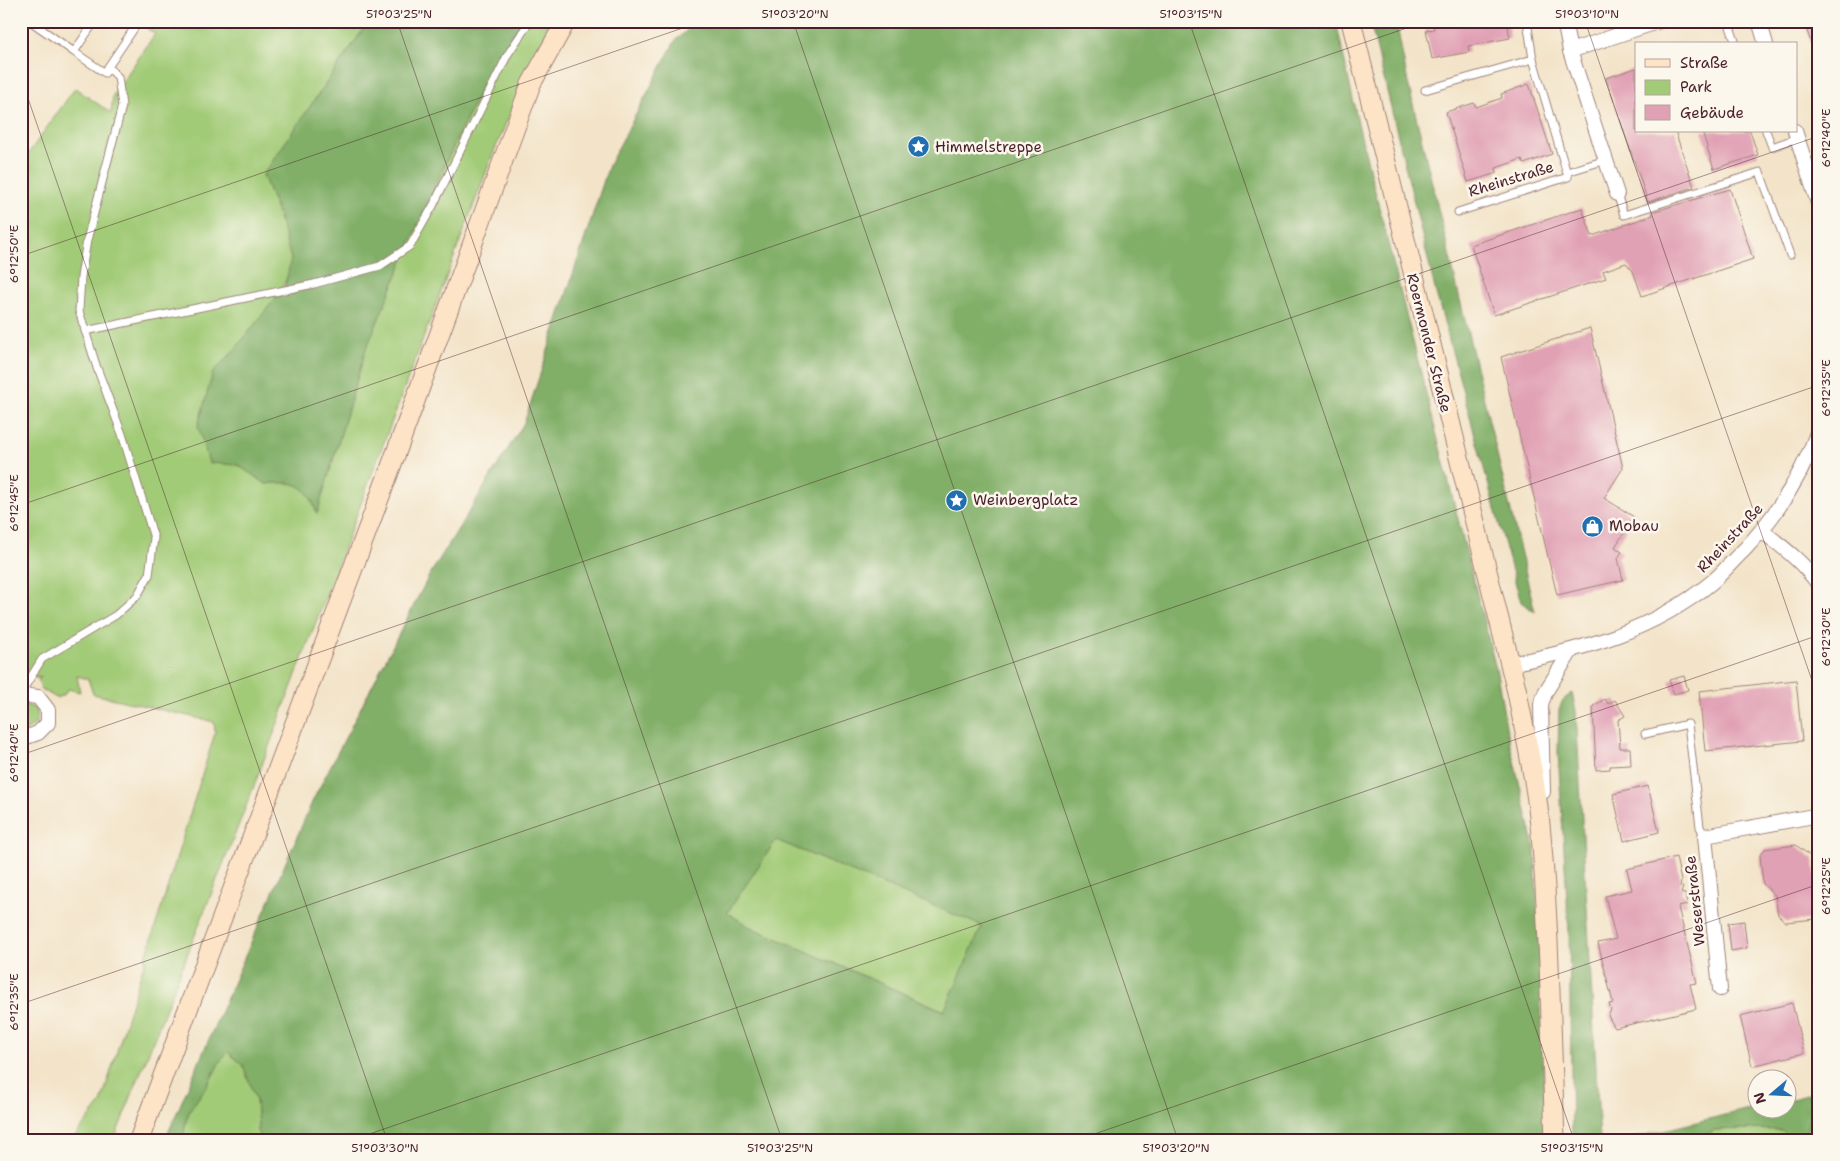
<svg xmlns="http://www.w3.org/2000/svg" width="1840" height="1161" font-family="'Shantell Sans',sans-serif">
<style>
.green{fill:#a2cb77;stroke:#767551}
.forest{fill:#81af68;stroke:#66674a;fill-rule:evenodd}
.building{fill:#e1a1b5}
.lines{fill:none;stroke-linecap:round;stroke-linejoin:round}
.lane-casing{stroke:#9e827a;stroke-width:9}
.street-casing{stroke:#9e827a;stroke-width:16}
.secondary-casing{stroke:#9e827a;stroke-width:21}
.lane{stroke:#fff;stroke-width:7}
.street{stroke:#fff;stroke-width:14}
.secondary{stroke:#fee4c6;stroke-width:19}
.ticks{fill:none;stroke:#4a1f2b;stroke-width:1;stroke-opacity:0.45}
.labels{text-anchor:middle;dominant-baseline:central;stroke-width:5;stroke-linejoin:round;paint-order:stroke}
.poi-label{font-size:15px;fill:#4a1f2b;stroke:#fbf7ec;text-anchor:start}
.street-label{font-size:15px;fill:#4a1f2b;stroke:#fbf7ec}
.neatline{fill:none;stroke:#4a1f2b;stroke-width:2}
.ticks-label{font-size:12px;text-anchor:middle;fill:#4a1f2b}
</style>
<rect width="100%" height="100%" fill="#fbf7ec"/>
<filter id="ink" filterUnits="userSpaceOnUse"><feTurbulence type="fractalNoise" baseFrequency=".02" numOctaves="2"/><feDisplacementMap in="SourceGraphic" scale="10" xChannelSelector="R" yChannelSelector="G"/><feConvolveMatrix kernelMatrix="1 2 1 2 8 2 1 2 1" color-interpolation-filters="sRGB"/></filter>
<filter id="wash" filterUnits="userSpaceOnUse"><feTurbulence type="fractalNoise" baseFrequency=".0096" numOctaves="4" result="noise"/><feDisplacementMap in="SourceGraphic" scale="20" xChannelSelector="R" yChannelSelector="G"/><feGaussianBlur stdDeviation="1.12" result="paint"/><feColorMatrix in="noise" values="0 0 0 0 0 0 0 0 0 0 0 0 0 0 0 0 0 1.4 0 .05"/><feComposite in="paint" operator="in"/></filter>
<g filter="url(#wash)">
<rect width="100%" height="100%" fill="#f3e4c9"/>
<g class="green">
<path d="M 136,21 L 369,21 L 263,175 C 271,198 289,235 291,258 C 293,290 235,350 213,372 L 209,463 L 238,465 L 266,484 C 297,480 306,483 317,513 L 366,349 L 428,201 L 484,81 L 522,21 L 554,21 L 533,60 L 493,154 L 254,786 L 114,1140 L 72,1140 L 101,1103 L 215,733 L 214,722 L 93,694 L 88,679 L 77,676 L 80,692 L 68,689 L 64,695 L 56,698 L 41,689 L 38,678 L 42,677 L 21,680 L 21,164 L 75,88 L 111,113 L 113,95 L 155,34 Z"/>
<path d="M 27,705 L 36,709 C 41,721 33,729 21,732 L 21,706 Z"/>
<path d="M 776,840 L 982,926 L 945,1011 L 750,927 L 727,913 Z"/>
<path d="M 228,1052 L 243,1065 L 256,1100 L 259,1140 L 184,1140 C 184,1109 195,1106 209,1082 C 216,1071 218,1061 228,1052 Z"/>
<path d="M 1819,1093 L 1819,1140 L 1803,1140 L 1809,1123 L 1808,1095 Z"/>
<path d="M 1743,1129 L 1782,1130 L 1794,1140 L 1699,1140 L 1714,1130 Z"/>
</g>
<g class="forest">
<path d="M 369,21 L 522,21 L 484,81 L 428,201 L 366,349 L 317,514 C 308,484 295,480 266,484 L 238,465 L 209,463 L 198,426 L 213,372 L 232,353 L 285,286 L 291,259 L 277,210 L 263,175 Z"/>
<path d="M 697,21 L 1336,21 L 1360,132 L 1497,673 L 1507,732 L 1535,848 L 1546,1140 L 259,1140 L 256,1100 L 243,1065 L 228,1052 C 218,1061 216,1071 209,1082 C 195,1106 184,1109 184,1140 L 165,1140 L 313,800 L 429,576 L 524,423 L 609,165 L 675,41 ZM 776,840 L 982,926 L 944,1011 L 750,927 L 727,913 Z"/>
<path d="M 1370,21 L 1396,21 L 1408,83 L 1535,612 L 1521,602 L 1514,578 L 1436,293 Z"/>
<path d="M 1572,693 L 1576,711 L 1600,1140 L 1572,1140 L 1569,932 L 1558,752 L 1559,709 L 1563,700 Z"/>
<path d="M 1819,1092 L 1808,1095 C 1813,1111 1809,1125 1803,1140 L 1794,1140 L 1781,1130 L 1743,1129 L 1714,1130 L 1699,1140 L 1624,1140 L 1757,1107 L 1788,1108 L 1788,1100 Z"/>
</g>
<g id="blocks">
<g class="building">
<path d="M 1432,21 L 1507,21 L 1510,38 L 1468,46 L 1469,52 L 1432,59 L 1426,30 L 1434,29 Z"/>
<path d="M 1804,21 L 1819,21 L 1819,58 L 1816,59 Z"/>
<path d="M 1636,68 L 1636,131 L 1675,131 L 1694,187 L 1648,202 L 1606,78 Z"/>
<path d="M 1529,84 L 1552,154 L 1524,164 L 1522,159 L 1496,168 L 1497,173 L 1468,182 L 1446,112 L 1474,103 L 1476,107 L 1502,98 L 1501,94 Z"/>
<path d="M 1702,131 L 1750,131 L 1758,155 L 1714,169 Z"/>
<path d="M 1730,189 L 1753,259 L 1642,296 L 1633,271 L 1626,263 L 1603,271 L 1606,278 L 1494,315 L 1471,245 L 1582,208 L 1592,236 L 1653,215 L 1652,212 Z"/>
<path d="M 1590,328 L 1623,468 L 1604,498 L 1634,517 L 1615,547 L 1622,552 L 1618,558 L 1623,580 L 1557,595 L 1501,357 Z"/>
<path d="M 1684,676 L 1688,690 L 1674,694 L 1669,680 Z"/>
<path d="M 1796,680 L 1802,741 L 1705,751 L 1699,691 Z"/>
<path d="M 1605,699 L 1608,704 L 1615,700 L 1625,716 L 1618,720 L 1620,748 L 1630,748 L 1631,765 L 1610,766 L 1610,769 L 1596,770 L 1593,706 Z"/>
<path d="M 1648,786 L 1659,832 L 1624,841 L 1613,794 Z"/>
<path d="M 1796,845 L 1814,859 L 1819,914 L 1815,919 L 1786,922 L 1778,915 L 1775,895 L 1763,884 L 1760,855 L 1765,849 Z"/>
<path d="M 1676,857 L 1681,881 L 1680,886 L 1683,887 L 1681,893 L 1685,894 L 1687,905 L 1678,907 L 1697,983 L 1690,984 L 1696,1009 L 1615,1028 L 1608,1016 L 1611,1010 L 1609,1004 L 1613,1003 L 1598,943 L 1616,939 L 1605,896 L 1632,890 L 1627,869 Z"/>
<path d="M 1744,921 L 1747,948 L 1731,951 L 1728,923 Z"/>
<path d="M 1792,1003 L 1804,1053 L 1752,1066 L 1740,1016 Z"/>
</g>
</g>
</g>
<g filter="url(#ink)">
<use href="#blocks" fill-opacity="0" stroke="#9e827a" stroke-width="1"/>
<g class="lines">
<defs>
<g id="lane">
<path d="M 30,21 L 40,28 L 45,21"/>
<path d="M 1728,21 L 1736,44"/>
<path d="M 40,28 L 74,52 L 95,21"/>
<path d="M 74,52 L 105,73 L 108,67"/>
<path d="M 1425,90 L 1533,59"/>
<path d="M 1766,131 L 1772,147 L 1797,138"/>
<path d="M 1567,172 L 1606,160"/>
<path d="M 1617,194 L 1624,215 L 1760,172 L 1790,255"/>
<path d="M 1458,212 L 1568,177 L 1533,59 L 1527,21"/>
<path d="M 85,331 L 314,284 L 380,266 L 410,246 L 433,206 L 508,54 L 530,21"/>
<path d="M 21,693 L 42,659 L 116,615 L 137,596 L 149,575 L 154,538 L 122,434 L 97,368 L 79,311 L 81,277 L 87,240 L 122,106 L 118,77 L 108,67 L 135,27 L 127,21"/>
<path d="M 1645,734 L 1688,724 L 1700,827 L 1705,836"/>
</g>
<g id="street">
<path d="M 1564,21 L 1570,51 L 1617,194"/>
<path d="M 1759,21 L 1766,44"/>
<path d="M 1570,51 L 1660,21"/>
<path d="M 1795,131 L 1819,206"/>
<path d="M 1762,531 C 1784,548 1803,562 1819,585"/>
<path d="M 1509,664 C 1582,650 1654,630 1712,582 C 1723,573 1733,560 1744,550 C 1777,515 1803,474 1819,428"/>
<path d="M 21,695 L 38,697 L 48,710 L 48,723 L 38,733 L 21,739"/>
<path d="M 1543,792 L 1541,704 L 1546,691 L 1571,651"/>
<path d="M 1720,989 L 1705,836 L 1819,815"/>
</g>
<g id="secondary">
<path d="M 1351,21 L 1517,692 C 1526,739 1537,787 1541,835 C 1550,936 1551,1038 1555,1140"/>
<path d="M 139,1140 L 389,472 L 531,84 L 566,21"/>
</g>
</defs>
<use href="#lane" class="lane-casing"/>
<use href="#street" class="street-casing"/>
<use href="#secondary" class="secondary-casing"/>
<use href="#lane" class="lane"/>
<use href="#street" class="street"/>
<use href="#secondary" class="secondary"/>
</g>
</g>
<path class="ticks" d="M 397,21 L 782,1140M 793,21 L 1178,1140M 1189,21 L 1574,1140M 1585,21 L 1819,701M 21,78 L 387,1140M 21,256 L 703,21M 21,505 L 1427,21M 21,755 L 1819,136M 21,1004 L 1819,385M 352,1140 L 1819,635M 1077,1140 L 1819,884M 1801,1140 L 1819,1134"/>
<defs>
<symbol id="sight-disc" viewBox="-11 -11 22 22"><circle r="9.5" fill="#1f6fb2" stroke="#fbf7ec"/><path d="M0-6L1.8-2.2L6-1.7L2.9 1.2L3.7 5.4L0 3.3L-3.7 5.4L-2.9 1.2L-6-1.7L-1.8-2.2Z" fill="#fff"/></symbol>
<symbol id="shop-disc" viewBox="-11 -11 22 22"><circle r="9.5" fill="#1f6fb2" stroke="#fbf7ec"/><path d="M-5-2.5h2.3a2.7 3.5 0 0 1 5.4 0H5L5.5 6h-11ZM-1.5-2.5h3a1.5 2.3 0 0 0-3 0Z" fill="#fff"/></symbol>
</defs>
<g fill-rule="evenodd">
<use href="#sight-disc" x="906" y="134" width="25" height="25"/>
<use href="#sight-disc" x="944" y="488" width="25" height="25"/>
<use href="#shop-disc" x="1580" y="514" width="25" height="25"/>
</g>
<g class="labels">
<g class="poi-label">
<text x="935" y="147">Himmelstreppe</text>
<text x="973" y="500">Weinbergplatz</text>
<text x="1609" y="526">Mobau</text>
</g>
<g class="street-label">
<text transform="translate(1511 179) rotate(-17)">Rheinstraße</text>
<text transform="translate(1429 343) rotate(76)">Roermonder Straße</text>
<text transform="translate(1730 538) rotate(-47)">Rheinstraße</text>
<text transform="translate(1695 901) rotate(-96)">Weserstraße</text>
</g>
</g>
<rect width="1840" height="1161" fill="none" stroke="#fbf7ec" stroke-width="55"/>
<rect x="1635" y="42" width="162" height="90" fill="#fbf7ec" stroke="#b4a19f"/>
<rect x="1645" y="59" width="25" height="8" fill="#fee4c6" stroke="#b4a19f"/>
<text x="1680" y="68" font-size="15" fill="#4a1f2b">Straße</text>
<rect x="1645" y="80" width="25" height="15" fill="#a2cb77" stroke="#b4a19f"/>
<text x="1680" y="92" font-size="15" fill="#4a1f2b">Park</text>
<rect x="1645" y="105" width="25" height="15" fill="#e1a1b5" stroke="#b4a19f"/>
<text x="1680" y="118" font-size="15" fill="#4a1f2b">Gebäude</text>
<g transform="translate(1772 1094) rotate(251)"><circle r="24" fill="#fbf7ec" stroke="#b4a19f"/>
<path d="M0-4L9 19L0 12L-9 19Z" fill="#1f6fb2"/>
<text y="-8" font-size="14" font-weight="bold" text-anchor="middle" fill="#4a1f2b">N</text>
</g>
<rect x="28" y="28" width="1784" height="1106" class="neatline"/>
<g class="ticks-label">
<text x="399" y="18">51°03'25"N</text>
<text x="795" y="18">51°03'20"N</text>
<text x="1191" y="18">51°03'15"N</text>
<text x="1587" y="18">51°03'10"N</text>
<text transform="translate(1826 138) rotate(-90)" y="4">6°12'40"E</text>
<text transform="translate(14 254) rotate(-90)" y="4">6°12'50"E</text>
<text transform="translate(1826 388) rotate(-90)" y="4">6°12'35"E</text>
<text transform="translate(14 503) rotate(-90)" y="4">6°12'45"E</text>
<text transform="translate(1826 637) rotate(-90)" y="4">6°12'30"E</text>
<text transform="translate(14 753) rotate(-90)" y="4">6°12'40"E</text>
<text transform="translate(1826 886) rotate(-90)" y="4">6°12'25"E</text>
<text transform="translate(14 1002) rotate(-90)" y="4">6°12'35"E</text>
<text x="385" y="1152">51°03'30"N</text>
<text x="780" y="1152">51°03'25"N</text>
<text x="1176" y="1152">51°03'20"N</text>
<text x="1572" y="1152">51°03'15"N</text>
</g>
</svg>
